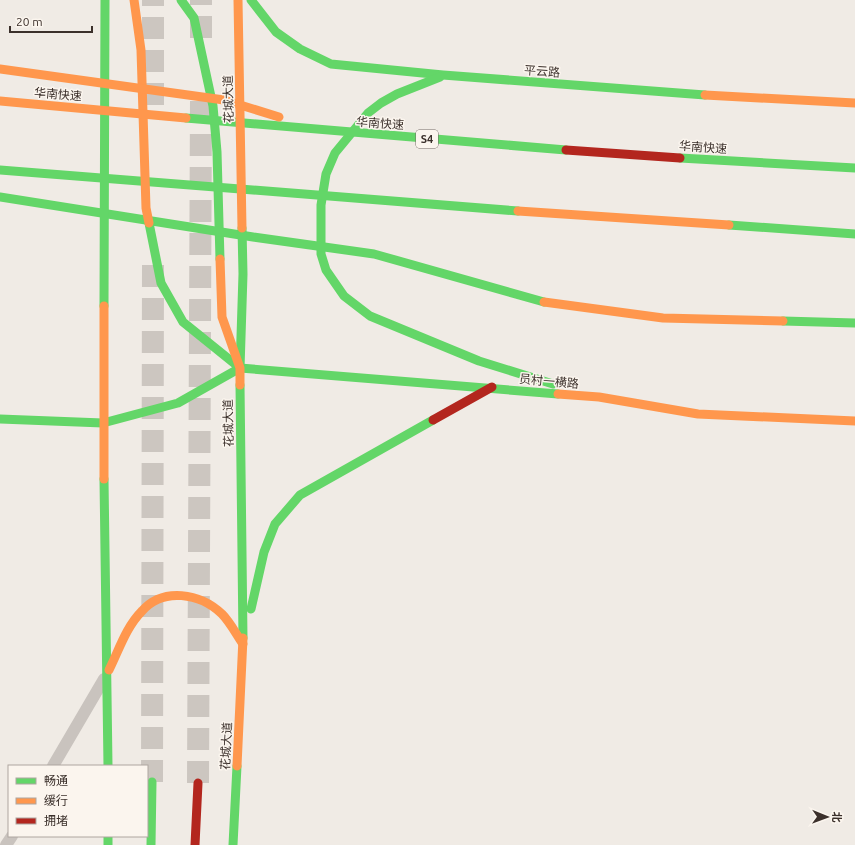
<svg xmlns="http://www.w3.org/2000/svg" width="855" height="845" font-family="Ubuntu,'Noto Sans SC',sans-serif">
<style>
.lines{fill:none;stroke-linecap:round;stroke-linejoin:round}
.secondary-tunnel{stroke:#ccc6c0;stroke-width:22;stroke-dasharray:22 11;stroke-linecap:butt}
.lane{stroke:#c9c3be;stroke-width:12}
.fast{stroke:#63d668;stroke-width:9}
.slow{stroke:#ff974d;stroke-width:9}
.jam{stroke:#b3261e;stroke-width:9}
.labels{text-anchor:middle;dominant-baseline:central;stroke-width:3;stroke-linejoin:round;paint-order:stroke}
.shield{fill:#fbf5ee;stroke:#756b66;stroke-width:1}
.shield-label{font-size:11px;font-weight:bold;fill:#3b302b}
.street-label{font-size:12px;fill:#3b302b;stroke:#fbf5ee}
</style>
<rect width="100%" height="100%" fill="#f0ebe5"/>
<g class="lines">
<g class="secondary-tunnel">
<path d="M 201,38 L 201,0"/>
<path d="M 153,105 L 153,0"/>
<path d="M 152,782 L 153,261"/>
<path d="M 198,783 L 201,100"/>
</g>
<g class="lane">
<path d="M 53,766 L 104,679"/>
<path d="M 6,845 L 12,836"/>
</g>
<g class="fast">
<path d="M 181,0 L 194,18 L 213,106 L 217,152 L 220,259"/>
<path d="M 251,0 L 276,32 L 300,49 L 331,64 L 443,75 L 705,95"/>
<path d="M 440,77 L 397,94 L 381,103 L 368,113 L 335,153 L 326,174 L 321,205 L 321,254 L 326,270 L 344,296 L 370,316 L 479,361 L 553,384"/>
<path d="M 186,118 L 566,150"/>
<path d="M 680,158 L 855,168"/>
<path d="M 0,170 L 518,211"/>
<path d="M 0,197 L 253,237 L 374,254 L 544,302"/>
<path d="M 729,225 L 855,234"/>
<path d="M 104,306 L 105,0"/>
<path d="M 783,321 L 855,323"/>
<path d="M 240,368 L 558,394"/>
<path d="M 240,368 L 243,274 L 242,228"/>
<path d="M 240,385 L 243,638"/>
<path d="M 0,419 L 103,423 L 178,403 L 240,368 L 183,322 L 161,283 L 149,223"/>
<path d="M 104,479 L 108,766"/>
<path d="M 251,609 L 264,552 L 275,524 L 300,495 L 433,420"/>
<path d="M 108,836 L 108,845"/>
<path d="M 151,845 L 152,782"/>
<path d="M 233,845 L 237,766"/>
</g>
<g class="slow">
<path d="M 134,0 L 141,50 L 146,208 L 149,223"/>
<path d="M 238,0 L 242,228"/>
<path d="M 0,69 L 224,100 L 279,117"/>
<path d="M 705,95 L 855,103"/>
<path d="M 0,101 L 186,118"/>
<path d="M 518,211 L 729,225"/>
<path d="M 220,259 L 222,317 L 240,368 L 240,385"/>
<path d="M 544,302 L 663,318 L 783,321"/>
<path d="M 104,306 L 104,479"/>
<path d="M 558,394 L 599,397 L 698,414 L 855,421"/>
<path d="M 109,670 C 119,650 126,627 142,611 C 163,587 200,593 222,614 C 230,622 236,634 243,644"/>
<path d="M 237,766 L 243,638"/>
</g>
<g class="jam">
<path d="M 566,150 L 680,158"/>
<path d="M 433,420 L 492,387"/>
<path d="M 195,845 L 198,783"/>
</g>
</g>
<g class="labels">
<rect class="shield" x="416" y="130" width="22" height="18" rx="3"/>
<g class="shield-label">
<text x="427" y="139">S4</text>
</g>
<g class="street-label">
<text transform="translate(542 71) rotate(4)">平云路</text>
<text transform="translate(58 94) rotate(5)">华南快速</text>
<text transform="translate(228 99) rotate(-91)">花城大道</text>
<text transform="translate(380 123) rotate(4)">华南快速</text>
<text transform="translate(703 147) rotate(4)">华南快速</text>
<text transform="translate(549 381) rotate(5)">员村一横路</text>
<text transform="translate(228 423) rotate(-91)">花城大道</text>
<text transform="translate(226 746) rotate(-87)">花城大道</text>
</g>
</g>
<rect x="8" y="765" width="140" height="72" fill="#fbf5ee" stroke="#aea6a0"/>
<rect x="16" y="778" width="20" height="6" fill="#63d668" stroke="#aea6a0"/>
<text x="44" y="785" font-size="12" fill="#3b302b">畅通</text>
<rect x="16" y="798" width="20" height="6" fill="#ff974d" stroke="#aea6a0"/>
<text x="44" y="805" font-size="12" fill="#3b302b">缓行</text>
<rect x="16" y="818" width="20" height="6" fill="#b3261e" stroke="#aea6a0"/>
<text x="44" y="825" font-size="12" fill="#3b302b">拥堵</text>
<g transform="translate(827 817) rotate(91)" stroke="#fbf5ee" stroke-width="3" paint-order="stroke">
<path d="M0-3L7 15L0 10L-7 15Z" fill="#3b302b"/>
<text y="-6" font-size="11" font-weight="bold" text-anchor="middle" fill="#3b302b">北</text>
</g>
<path d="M10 26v6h82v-6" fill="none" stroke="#3b302b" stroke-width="2"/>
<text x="16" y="26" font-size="12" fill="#3b302b" stroke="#fbf5ee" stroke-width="3" paint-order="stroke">20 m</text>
</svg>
